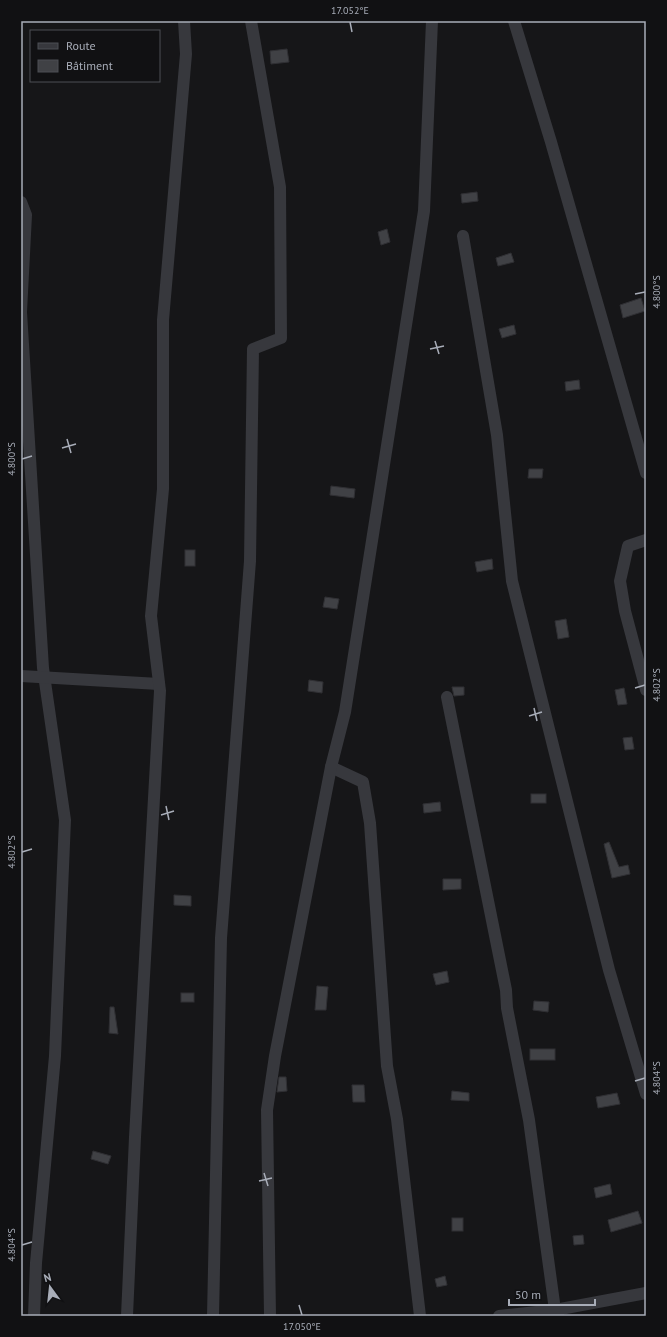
<svg xmlns="http://www.w3.org/2000/svg" width="667" height="1337" font-family="'PT Sans',sans-serif">
<style>
.building{fill:#404145;stroke:#303034}
.lines{fill:none;stroke-linecap:round;stroke-linejoin:round}
.street{stroke:#37383d;stroke-width:12}
.ticks{fill:none;stroke:#a8adb8;stroke-width:1.5}
.neatline{fill:none;stroke:#a8adb8;stroke-width:1.5}
.ticks-label{font-size:10px;text-anchor:middle;fill:#a8adb8}
</style>
<rect width="100%" height="100%" fill="#161618"/>
<g class="building">
<path d="M 287,49 L 289,62 L 271,64 L 270,51 Z"/>
<path d="M 477,192 L 478,201 L 462,203 L 461,194 Z"/>
<path d="M 387,229 L 390,242 L 381,245 L 378,232 Z"/>
<path d="M 511,253 L 514,262 L 498,266 L 496,258 Z"/>
<path d="M 641,298 L 645,311 L 623,318 L 620,305 Z"/>
<path d="M 514,325 L 516,334 L 502,338 L 499,329 Z"/>
<path d="M 579,380 L 580,389 L 566,391 L 565,382 Z"/>
<path d="M 529,469 L 543,469 L 542,478 L 528,478 Z"/>
<path d="M 331,486 L 355,489 L 354,498 L 330,495 Z"/>
<rect x="185" y="550" width="10" height="16"/>
<path d="M 492,559 L 493,569 L 477,572 L 475,562 Z"/>
<path d="M 325,597 L 339,599 L 337,609 L 323,607 Z"/>
<path d="M 566,619 L 569,637 L 558,639 L 555,621 Z"/>
<path d="M 309,680 L 323,682 L 322,693 L 308,691 Z"/>
<path d="M 452,687 L 464,687 L 464,695 L 454,696 Z"/>
<path d="M 624,688 L 627,704 L 618,705 L 615,690 Z"/>
<path d="M 632,737 L 634,749 L 625,750 L 623,738 Z"/>
<rect x="531" y="794" width="15" height="9"/>
<path d="M 440,802 L 441,811 L 424,813 L 423,804 Z"/>
<path d="M 609,842 L 619,867 L 628,865 L 630,874 L 612,878 L 604,844 Z"/>
<path d="M 443,879 L 461,879 L 461,889 L 443,890 Z"/>
<path d="M 174,895 L 191,896 L 191,906 L 174,905 Z"/>
<path d="M 447,971 L 449,982 L 436,985 L 433,974 Z"/>
<path d="M 317,986 L 328,987 L 326,1010 L 315,1010 Z"/>
<rect x="181" y="993" width="13" height="9"/>
<path d="M 534,1001 L 549,1002 L 548,1012 L 533,1010 Z"/>
<path d="M 110,1007 L 114,1007 L 118,1034 L 109,1033 Z"/>
<rect x="530" y="1049" width="25" height="11"/>
<path d="M 279,1077 L 286,1077 L 287,1091 L 277,1092 Z"/>
<path d="M 352,1085 L 364,1085 L 365,1102 L 353,1102 Z"/>
<path d="M 452,1091 L 469,1093 L 469,1101 L 451,1100 Z"/>
<path d="M 617,1093 L 620,1104 L 598,1108 L 596,1097 Z"/>
<path d="M 93,1151 L 111,1156 L 108,1164 L 91,1159 Z"/>
<path d="M 610,1184 L 612,1194 L 596,1198 L 594,1188 Z"/>
<path d="M 638,1211 L 642,1223 L 611,1232 L 608,1220 Z"/>
<rect x="452" y="1218" width="11" height="13"/>
<path d="M 583,1235 L 584,1244 L 574,1245 L 573,1236 Z"/>
<path d="M 445,1276 L 447,1285 L 437,1287 L 435,1279 Z"/>
</g>
<g class="lines">
<g class="street">
<path d="M 514,21 L 551,142 L 646,473"/>
<path d="M 21,202 L 26,215 L 21,312 L 43,668 L 65,820 L 55,1056 L 36,1263 L 34,1316"/>
<path d="M 463,236 L 497,435 L 512,581 L 609,970 L 646,1094"/>
<path d="M 646,540 L 628,546 L 620,581 L 625,611 L 646,690"/>
<path d="M 21,676 L 159,684"/>
<path d="M 447,697 L 506,990 L 507,1008 L 529,1120 L 555,1310 L 558,1316"/>
<path d="M 331,767 L 363,782 L 370,823 L 387,1066 L 397,1119 L 420,1316"/>
<path d="M 127,1316 L 135,1137 L 160,691 L 151,616 L 163,489 L 163,320 L 186,54 L 184,21"/>
<path d="M 213,1316 L 221,938 L 250,561 L 253,349 L 281,338 L 280,187 L 251,21"/>
<path d="M 270,1316 L 267,1110 L 275,1056 L 331,767 L 345,712 L 424,211 L 432,21"/>
<path d="M 499,1316 L 555,1310 L 646,1293"/>
</g>
</g>
<path class="ticks" d="M 350,22 L 352,32M 635,294 L 645,292M 435,341 L 439,354M 430,349 L 444,346M 67,439 L 71,453M 62,448 L 76,444M 22,459 L 32,456M 635,688 L 645,685M 534,708 L 537,721M 529,716 L 542,712M 166,806 L 169,820M 161,815 L 174,811M 22,852 L 32,849M 635,1081 L 645,1078M 264,1173 L 268,1186M 259,1181 L 272,1178M 22,1245 L 32,1242M 299,1305 L 302,1315"/>
<rect width="667" height="1337" fill="none" stroke="#111113" stroke-width="44"/>
<rect x="30" y="30" width="130" height="52" fill="#111113" stroke="#4d4f55"/>
<rect x="38" y="43" width="20" height="6" fill="#37383d" stroke="#4d4f55"/>
<text x="66" y="50" font-size="12" fill="#a8adb8">Route</text>
<rect x="38" y="60" width="20" height="12" fill="#404145" stroke="#4d4f55"/>
<text x="66" y="70" font-size="12" fill="#a8adb8">Bâtiment</text>
<g transform="translate(50 1287) rotate(345)" stroke="#111113" stroke-width="3" paint-order="stroke">
<path d="M0-3L7 15L0 10L-7 15Z" fill="#a8adb8"/>
<text y="-6" font-size="11" font-weight="bold" text-anchor="middle" fill="#a8adb8">N</text>
</g>
<path d="M509 1299v6h86v-6" fill="none" stroke="#a8adb8" stroke-width="2"/>
<text x="515" y="1299" font-size="12" fill="#a8adb8" stroke="#111113" stroke-width="3" paint-order="stroke">50 m</text>
<rect x="22" y="22" width="623" height="1293" class="neatline"/>
<g class="ticks-label">
<text x="350" y="14">17.052°E</text>
<text transform="translate(656 292) rotate(-90)" y="4">4.800°S</text>
<text transform="translate(11 459) rotate(-90)" y="4">4.800°S</text>
<text transform="translate(656 685) rotate(-90)" y="4">4.802°S</text>
<text transform="translate(11 852) rotate(-90)" y="4">4.802°S</text>
<text transform="translate(656 1078) rotate(-90)" y="4">4.804°S</text>
<text transform="translate(11 1245) rotate(-90)" y="4">4.804°S</text>
<text x="302" y="1330">17.050°E</text>
</g>
</svg>
